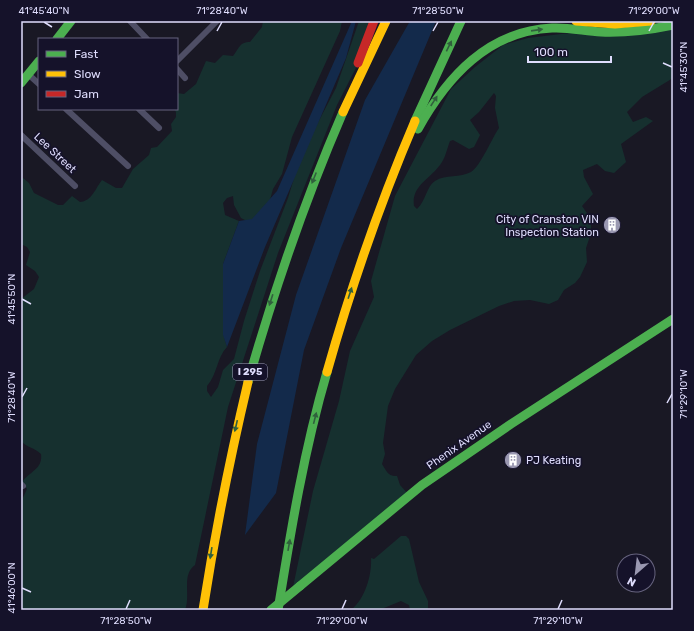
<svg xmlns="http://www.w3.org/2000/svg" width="694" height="631" font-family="Rubik,sans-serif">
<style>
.green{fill:#16302f;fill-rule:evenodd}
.water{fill:#132a4b}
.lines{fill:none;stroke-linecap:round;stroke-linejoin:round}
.street{stroke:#4e4e65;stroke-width:6}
.fast{stroke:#4caf50;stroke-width:9}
.slow{stroke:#ffc107;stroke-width:9}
.jam{stroke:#c62828;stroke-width:9}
.fast-bridge{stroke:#4caf50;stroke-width:9}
.oneway{fill:#30603d}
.ticks{fill:none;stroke:#dfddfd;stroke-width:1.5}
.labels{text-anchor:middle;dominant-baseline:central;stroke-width:3.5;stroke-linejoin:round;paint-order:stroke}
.shield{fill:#15122a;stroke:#a2a0be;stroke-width:1}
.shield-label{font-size:10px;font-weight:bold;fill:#dfddfd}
.street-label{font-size:11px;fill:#dfddfd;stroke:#15122a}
.poi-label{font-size:11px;fill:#dfddfd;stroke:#15122a;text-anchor:end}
.neatline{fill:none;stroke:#dfddfd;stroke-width:1.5}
.ticks-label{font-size:10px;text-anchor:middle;fill:#dfddfd}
</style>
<rect width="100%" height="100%" fill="#191824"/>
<g class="green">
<path d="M 263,21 L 342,21 L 340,31 L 292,137 L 282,174 L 273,189 L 265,218 L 247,221 L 241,218 L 234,205 L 233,196 L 227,198 L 223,203 L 225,215 L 239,221 L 223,264 L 224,337 L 227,347 C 217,357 217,375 207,386 L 207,391 L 211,397 L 218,387 L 223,370 L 234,359 L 244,321 L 260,271 L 288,198 L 301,155 L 336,88 L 359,21 L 375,21 L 359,62 L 337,105 L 278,253 L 228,407 L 195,565 C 181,575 191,595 185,610 L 21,610 L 21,502 L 27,489 L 22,482 C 30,471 43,469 41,454 C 35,448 26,447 21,441 L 21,299 L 34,289 L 39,277 L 35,271 L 26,265 L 30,252 L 27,247 L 21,244 L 21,181 L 23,178 L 29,183 L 34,193 L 58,205 L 63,205 L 72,196 L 80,202 C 92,201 95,189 102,180 L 116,188 L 122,188 L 133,169 L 149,155 L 151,148 L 157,147 L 172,131 L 171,124 L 176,117 L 176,112 L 174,109 L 177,109 L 177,93 L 184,94 L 196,84 L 206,61 L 215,63 L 223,55 L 233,56 C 239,49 239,42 250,42 L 262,27 Z"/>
<path d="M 673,24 L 673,78 L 642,97 L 627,112 L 633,122 L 646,117 L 653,121 L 621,144 L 626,162 L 614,173 L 605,171 L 597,164 L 583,170 L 584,177 L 593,194 L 582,206 L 591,219 L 591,233 L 586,248 L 587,262 L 580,277 L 575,283 L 564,290 L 558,300 L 549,304 L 530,300 L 514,301 L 499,306 L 450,330 L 432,341 L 416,355 L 395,389 L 388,406 L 383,443 L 385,454 L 382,464 C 386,470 388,477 397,476 L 400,485 L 409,495 L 292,592 L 313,491 L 339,401 L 350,351 L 374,297 L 371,281 L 395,196 L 451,89 L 475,67 L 503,45 L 528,38 L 561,34 ZM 494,93 L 496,96 L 495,108 L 499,128 C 492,138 480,167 471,172 C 460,178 446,174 435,181 C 426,187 426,201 417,209 L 414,206 C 411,186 430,179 440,165 C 445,159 447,149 450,141 L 453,140 L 469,149 L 474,147 L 480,135 L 470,120 L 479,112 Z"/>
<path d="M 401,536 L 406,536 L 409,539 L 419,582 L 428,601 L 428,610 L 410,610 L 409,605 L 401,601 L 379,610 L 351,610 C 365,599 372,575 371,558 L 374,559 Z"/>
</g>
<g class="water">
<path d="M 352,21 L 356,21 L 346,58 L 265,247 L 227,347 L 223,335 L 223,264 L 239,221 L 252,219 L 277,191 Z"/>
<path d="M 410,21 L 436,21 L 341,248 L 304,350 L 276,493 L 245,535 L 257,444 L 296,295 L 365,100 Z"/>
</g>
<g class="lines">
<g class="street">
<path d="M 130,21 L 147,39"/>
<path d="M 177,61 L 217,21"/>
<path d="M 177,69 L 185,78"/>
<path d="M 28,74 L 39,84"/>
<path d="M 66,109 L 128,166"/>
<path d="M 139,109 L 159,128"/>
<path d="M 21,135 L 75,186"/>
<path d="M 21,484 L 23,486"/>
</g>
<g class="fast">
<path d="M 57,39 L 71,21"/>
<path d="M 21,83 L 39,61"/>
<path d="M 415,121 L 461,21"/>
<path d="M 418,129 C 447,77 488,31 552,28 C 568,27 584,31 601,32 C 625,33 649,30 673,25"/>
<path d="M 248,382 C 274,290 305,200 343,112"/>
<path d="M 300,586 L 422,485 L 511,424 L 673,319"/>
<path d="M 278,610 C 291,530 304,450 327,372"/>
</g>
<g class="slow">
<path d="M 576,21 L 615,24 L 651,21"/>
<path d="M 343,112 L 386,21"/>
<path d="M 327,372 C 351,287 380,203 415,121"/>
<path d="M 203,610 C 215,533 230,458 248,382"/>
</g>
<path class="jam" d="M 358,63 L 374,21"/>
<path class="fast-bridge" d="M 271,610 L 300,586"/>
</g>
<defs><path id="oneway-solid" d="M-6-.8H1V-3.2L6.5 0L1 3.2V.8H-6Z"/></defs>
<g class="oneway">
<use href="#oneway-solid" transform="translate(537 30) rotate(-8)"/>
<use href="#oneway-solid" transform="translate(449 46) rotate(-64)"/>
<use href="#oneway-solid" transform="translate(434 101) rotate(-57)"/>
<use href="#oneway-solid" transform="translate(314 178) rotate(112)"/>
<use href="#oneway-solid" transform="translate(350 293) rotate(-72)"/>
<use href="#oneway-solid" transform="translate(271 300) rotate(108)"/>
<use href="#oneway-solid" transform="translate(315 418) rotate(-76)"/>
<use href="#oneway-solid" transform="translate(236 426) rotate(103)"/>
<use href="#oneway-solid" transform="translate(289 545) rotate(-80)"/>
<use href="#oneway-solid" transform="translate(211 553) rotate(99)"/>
</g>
<path class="ticks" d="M 44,22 L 52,27M 217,31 L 222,22M 433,31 L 438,22M 649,31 L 654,22M 663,63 L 672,67M 22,299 L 31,304M 22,397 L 27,388M 667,403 L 672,394M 22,588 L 31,592M 126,609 L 130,600M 342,609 L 346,600M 558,609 L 562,600"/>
<defs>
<symbol id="building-disc" viewBox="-11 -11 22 22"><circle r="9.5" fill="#9a98b1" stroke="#15122a"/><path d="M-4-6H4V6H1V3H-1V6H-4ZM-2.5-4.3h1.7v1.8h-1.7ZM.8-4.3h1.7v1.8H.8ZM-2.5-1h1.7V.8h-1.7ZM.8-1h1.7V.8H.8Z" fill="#fff"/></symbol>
</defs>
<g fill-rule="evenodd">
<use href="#building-disc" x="602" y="215" width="20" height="20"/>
<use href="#building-disc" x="503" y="450" width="20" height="20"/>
</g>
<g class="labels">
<rect class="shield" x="233" y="364" width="34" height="16" rx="3"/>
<g class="shield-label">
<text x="250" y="372">I 295</text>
</g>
<g class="street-label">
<text transform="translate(55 153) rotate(43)">Lee Street</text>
<text transform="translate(459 445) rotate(-35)">Phenix Avenue</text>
</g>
<g class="poi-label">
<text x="599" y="219">City of Cranston VIN<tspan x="599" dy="13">Inspection Station</tspan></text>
<text x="526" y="460" text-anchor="start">PJ Keating</text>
</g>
</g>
<rect width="694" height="631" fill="none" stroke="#15122a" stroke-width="44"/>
<rect x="38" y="38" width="140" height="72" fill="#15122a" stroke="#66637e"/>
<rect x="46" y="51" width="20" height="6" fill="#4caf50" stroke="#66637e"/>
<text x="74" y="58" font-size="12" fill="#dfddfd">Fast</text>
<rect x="46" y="71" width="20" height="6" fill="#ffc107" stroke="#66637e"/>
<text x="74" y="78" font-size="12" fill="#dfddfd">Slow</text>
<rect x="46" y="91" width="20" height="6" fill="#c62828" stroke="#66637e"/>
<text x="74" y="98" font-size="12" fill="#dfddfd">Jam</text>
<g transform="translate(636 573) rotate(208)"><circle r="19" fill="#15122a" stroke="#66637e"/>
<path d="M0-3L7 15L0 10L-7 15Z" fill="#9a98b1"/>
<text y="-6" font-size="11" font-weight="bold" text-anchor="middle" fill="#dfddfd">N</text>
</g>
<path d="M528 56v6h83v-6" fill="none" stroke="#dfddfd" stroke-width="2"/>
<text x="534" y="56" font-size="12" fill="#dfddfd" stroke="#15122a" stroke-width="3" paint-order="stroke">100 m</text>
<rect x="22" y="22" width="650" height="587" class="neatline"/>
<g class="ticks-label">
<text x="44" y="14">41°45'40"N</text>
<text x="222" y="14">71°28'40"W</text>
<text x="438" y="14">71°28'50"W</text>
<text x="654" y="14">71°29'00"W</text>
<text transform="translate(683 67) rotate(-90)" y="4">41°45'30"N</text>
<text transform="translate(11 299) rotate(-90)" y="4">41°45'50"N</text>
<text transform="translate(683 394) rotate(-90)" y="4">71°29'10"W</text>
<text transform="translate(11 397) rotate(-90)" y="4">71°28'40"W</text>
<text transform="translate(11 588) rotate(-90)" y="4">41°46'00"N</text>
<text x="126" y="624">71°28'50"W</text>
<text x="342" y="624">71°29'00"W</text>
<text x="558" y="624">71°29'10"W</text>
</g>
</svg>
